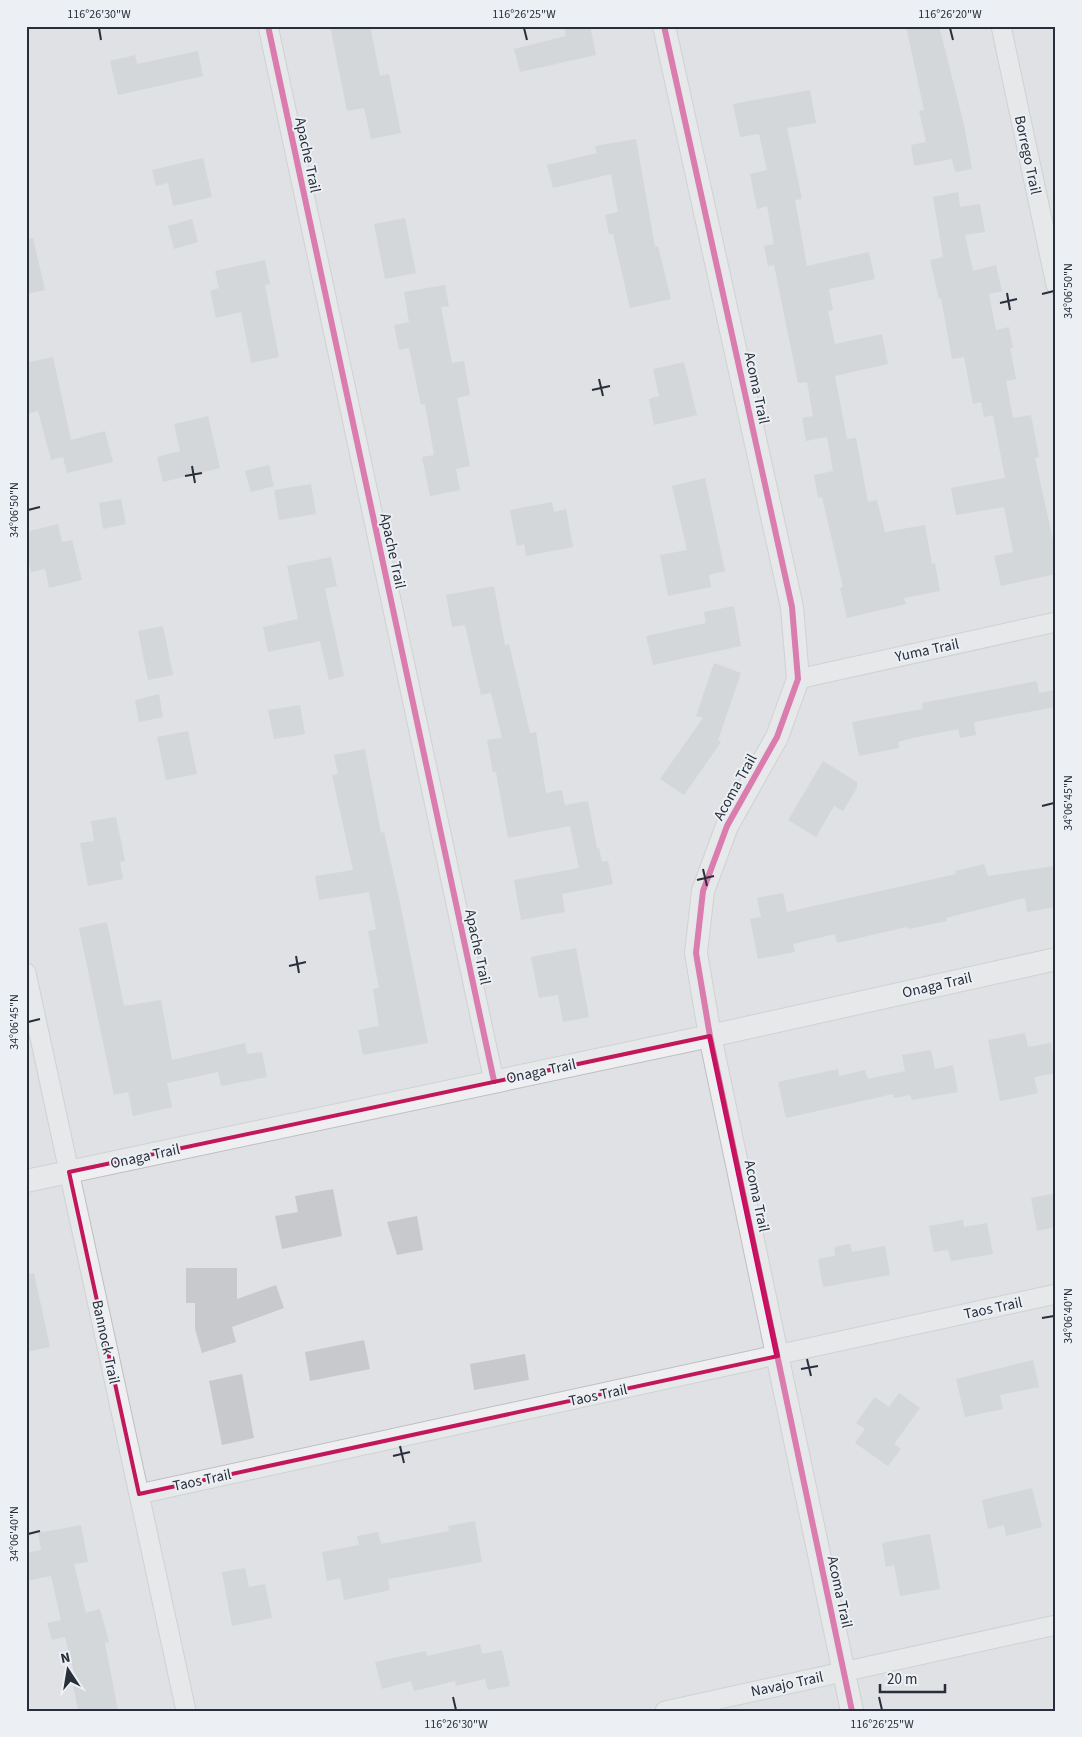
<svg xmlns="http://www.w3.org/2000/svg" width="1082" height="1737" font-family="'Source Sans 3',sans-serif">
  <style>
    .building { fill: #c7c9cc }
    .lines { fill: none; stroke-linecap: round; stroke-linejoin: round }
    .minor-casing { stroke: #bdbfc2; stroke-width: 21 }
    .tertiary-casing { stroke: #bdbfc2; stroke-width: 24 }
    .minor { stroke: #efeff1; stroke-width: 19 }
    .tertiary { stroke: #efeff1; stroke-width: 22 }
    .cycleway-casing { stroke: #ecf0f4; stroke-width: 9 }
    .cycleway { stroke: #d6006c; stroke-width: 6 }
    .marked { fill: none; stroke: #c2185b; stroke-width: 4; stroke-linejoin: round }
    .ticks { fill: none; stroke: #282f3b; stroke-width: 2 }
    .labels { text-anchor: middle; stroke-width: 4; stroke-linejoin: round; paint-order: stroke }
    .street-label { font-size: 15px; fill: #282f3b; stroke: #ecf0f4 }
    .neatline { fill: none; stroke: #282f3b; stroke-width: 2 }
    .ticks-label { font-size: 12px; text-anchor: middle; fill: #282f3b }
  </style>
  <rect width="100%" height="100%" fill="#dfe1e4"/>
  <g class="building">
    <polygon points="330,26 370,26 380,76 389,74 401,133 371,139 364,108 347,111"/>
    <polygon points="564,26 590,26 596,55 520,72 514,49 566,36"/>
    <polygon points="906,26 939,26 964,125 972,169 955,172 952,159 914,166 911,145 926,142 919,111 924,110"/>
    <polygon points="198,51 203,76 118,95 110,61 135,55 137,64"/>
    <polygon points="810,90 816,123 787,128 802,199 795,200 807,266 869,252 875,279 829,289 833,310 828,311 835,344 882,334 888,364 835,376 847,439 856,438 868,502 877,500 885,532 925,525 932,564 935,563 940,591 904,598 906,604 847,618 840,588 843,587 822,497 818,498 814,475 833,471 827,437 806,441 802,418 813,416 807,382 798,383 774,265 768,266 764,246 774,244 767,206 757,209 750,174 767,170 759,134 740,137 733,104"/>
    <polygon points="636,139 655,247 658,246 671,299 630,308 613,234 609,234 605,215 618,212 611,174 553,188 547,165 597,153 595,146"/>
    <polygon points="203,158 212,197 173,206 168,183 156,186 152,170"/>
    <polygon points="958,192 960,207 980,204 985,232 965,235 973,271 996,265 1002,291 989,294 996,330 1009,327 1013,348 1010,348 1016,379 1006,381 1013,418 1031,415 1039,457 1035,458 1056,554 1056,574 1001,586 994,556 1013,552 1004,507 956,515 951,488 1005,478 993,415 984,417 981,402 973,404 964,357 952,359 941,298 939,299 930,260 943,257 933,197"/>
    <polygon points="405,218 416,273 385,279 374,224"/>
    <polygon points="192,219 198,242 174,249 168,226"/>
    <polygon points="33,238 45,290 26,294 26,239"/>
    <polygon points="265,260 270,284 265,285 279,357 251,363 241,312 216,318 210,291 219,288 215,271"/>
    <polygon points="445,285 449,306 441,307 452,363 464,361 470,395 457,398 470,466 456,469 460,490 430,496 422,457 434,455 425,404 421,405 409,348 399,350 394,325 409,322 404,292"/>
    <polygon points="53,357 71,440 105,431 113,462 67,473 63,457 51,460 38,411 26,414 26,363"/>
    <polygon points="684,362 697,415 654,425 649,399 659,396 653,369"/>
    <polygon points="208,416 220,468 163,482 157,457 180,451 174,424"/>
    <polygon points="269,465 274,486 251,492 245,471"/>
    <polygon points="705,478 725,571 709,575 711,587 668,596 660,555 687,550 672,486"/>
    <polygon points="311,484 316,514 279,520 274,490"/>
    <polygon points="121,499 126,524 103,529 99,503"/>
    <polygon points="552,502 554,512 566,509 573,547 526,556 524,544 517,546 510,510"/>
    <polygon points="58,524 62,542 72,540 82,580 49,588 45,569 31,572 26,552 26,532"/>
    <polygon points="331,557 337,586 325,589 344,676 329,680 320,641 268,652 263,627 298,619 287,566"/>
    <polygon points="494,586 505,645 509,644 530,733 536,732 546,793 562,790 565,805 588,801 597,848 599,848 602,862 608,861 613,884 562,894 565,912 521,920 514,880 579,868 570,826 508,838 496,772 493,773 487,740 502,738 491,693 481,695 465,625 452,627 446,595"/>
    <polygon points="734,606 741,646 653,665 646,636 706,623 704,612"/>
    <polygon points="163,626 173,675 148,680 138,631"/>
    <polygon points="714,663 741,673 718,740 721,742 684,795 660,779 703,718 696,716"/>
    <polygon points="1037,681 1039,693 1056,690 1056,707 974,722 976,735 960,738 958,729 913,738 898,742 899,748 859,756 852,722 923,709 922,703"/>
    <polygon points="159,694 163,717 139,722 135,700"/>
    <polygon points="300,705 305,734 274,739 268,710"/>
    <polygon points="188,731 197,774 166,780 157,737"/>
    <polygon points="365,749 381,833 384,832 400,903 428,1043 363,1055 358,1030 379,1026 373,989 379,988 368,931 376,929 369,892 319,900 315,876 353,870 332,775 338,774 334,755"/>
    <polygon points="823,761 857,782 857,788 843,811 834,806 816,837 788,820"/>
    <polygon points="116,817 125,861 120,862 123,879 88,886 80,843 94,841 91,821"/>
    <polygon points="984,864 988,876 1054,866 1056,907 1027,912 1025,898 946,918 947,921 908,929 907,927 837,943 835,934 793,944 795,952 758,959 750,919 761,917 757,898 783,893 787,912 956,874 955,871"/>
    <polygon points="107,922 124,1006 161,1000 172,1060 245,1043 247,1054 262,1052 267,1077 221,1086 218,1072 167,1083 172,1107 133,1116 128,1092 114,1095 79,928"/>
    <polygon points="576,948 589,1017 563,1022 558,995 539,998 531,957"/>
    <polygon points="1025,1033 1028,1047 1051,1043 1056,1073 1034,1077 1038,1093 1000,1101 988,1040"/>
    <polygon points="931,1050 935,1069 953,1065 958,1092 912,1100 910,1095 894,1098 893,1094 786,1118 778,1082 838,1069 839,1076 865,1070 868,1079 905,1071 902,1055"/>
    <polygon points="333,1189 342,1236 282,1249 275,1216 298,1212 295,1196"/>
    <polygon points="1056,1193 1056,1227 1037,1231 1031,1198"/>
    <polygon points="417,1216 423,1250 397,1255 387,1222"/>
    <polygon points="963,1220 964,1227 987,1223 993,1254 951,1261 948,1250 934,1252 929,1226"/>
    <polygon points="850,1244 852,1252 885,1246 890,1275 823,1287 818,1259 835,1256 834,1247"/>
    <polygon points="186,1268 237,1268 237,1299 276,1285 284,1308 232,1327 236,1342 202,1353 195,1329 195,1303 186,1303"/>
    <polygon points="34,1273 50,1347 26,1352 26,1274"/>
    <polygon points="364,1340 370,1369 310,1381 305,1352"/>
    <polygon points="525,1354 529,1380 474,1390 470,1364"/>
    <polygon points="1033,1360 1039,1387 1000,1395 1003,1409 965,1417 956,1379"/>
    <polygon points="242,1374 254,1438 222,1445 209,1381"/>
    <polygon points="899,1393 920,1408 894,1444 901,1449 888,1466 855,1443 865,1429 856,1423 875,1397 889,1407"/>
    <polygon points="1032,1488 1042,1527 1006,1536 1004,1525 988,1529 982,1500"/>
    <polygon points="475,1521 482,1562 388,1579 390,1590 344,1600 340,1578 327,1581 322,1552 359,1545 357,1536 378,1532 381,1544 449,1531 448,1526"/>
    <polygon points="81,1525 88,1562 74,1564 86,1613 100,1609 109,1642 105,1643 118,1711 78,1711 71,1673 74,1672 65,1637 52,1640 47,1623 61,1620 51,1576 26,1581 26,1553 41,1550 38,1533"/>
    <polygon points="930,1534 940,1589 900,1596 894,1565 886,1567 882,1543"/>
    <polygon points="245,1568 249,1587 265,1584 272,1618 232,1626 222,1572"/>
    <polygon points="480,1644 482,1654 502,1650 510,1686 488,1690 485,1679 456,1686 455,1681 414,1691 411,1681 382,1689 375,1662 426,1651 427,1656"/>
  </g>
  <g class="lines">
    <g class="minor-casing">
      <g id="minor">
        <polyline points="268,26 494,1081"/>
        <polyline points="1001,26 1056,285"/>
        <polyline points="798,679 1056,622"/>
        <polyline points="26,973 186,1711"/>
        <polyline points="139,1494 1056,1294"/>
        <polyline points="665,1711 1056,1625"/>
      </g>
    </g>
    <g class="tertiary-casing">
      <g id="tertiary">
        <polyline points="664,26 792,607 798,679 777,737 727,826 703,891 696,953 710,1036 852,1711"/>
        <polyline points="26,1181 710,1036 1056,959"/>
      </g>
    </g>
    <use href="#minor" class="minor"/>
    <use href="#tertiary" class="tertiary"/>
    <g class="cycleway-casing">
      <g id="cycleway">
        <polyline points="268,26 494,1081"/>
        <polyline points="664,26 792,607 798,679 777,737 727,826 703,891 696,953 710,1036 852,1711"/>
      </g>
    </g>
    <use href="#cycleway" class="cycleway"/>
  </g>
  <path d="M0 0H1082V1737H0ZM710,1036L778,1356L139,1494L69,1172Z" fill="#dfe1e4" fill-opacity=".55" fill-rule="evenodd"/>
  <path class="marked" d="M710,1036L778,1356L139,1494L69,1172Z"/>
  <path class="ticks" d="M99,28L101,40M524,28L527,40M950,28L953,40M1007,293L1010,310M1042,294L1054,291M1000,303L1017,299M599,379L603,396M592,390L610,386M192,466L195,483M185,476L202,473M28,510L40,507M1042,806L1054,803M703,869L707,886M697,880L714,876M296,956L299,973M289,966L306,962M28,1022L40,1019M1042,1318L1054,1316M807,1359L811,1376M801,1369L818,1366M400,1446L404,1463M393,1456L410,1452M28,1534L40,1531M453,1697L456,1710M879,1697L882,1710"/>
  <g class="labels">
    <g class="street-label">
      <text transform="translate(308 155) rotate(78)" y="5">Apache Trail</text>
      <text transform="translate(1028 155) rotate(78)" y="5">Borrego Trail</text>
      <text transform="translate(757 388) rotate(78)" y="5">Acoma Trail</text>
      <text transform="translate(393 551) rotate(78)" y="5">Apache Trail</text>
      <text transform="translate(927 650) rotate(-12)" y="5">Yuma Trail</text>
      <text transform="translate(735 787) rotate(-61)" y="5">Acoma Trail</text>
      <text transform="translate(478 947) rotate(78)" y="5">Apache Trail</text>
      <text transform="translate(937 985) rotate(-13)" y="5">Onaga Trail</text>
      <text transform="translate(541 1071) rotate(-12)" y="5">Onaga Trail</text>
      <text transform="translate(145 1156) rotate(-12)" y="5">Onaga Trail</text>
      <text transform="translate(757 1196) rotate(78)" y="5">Acoma Trail</text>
      <text transform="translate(993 1308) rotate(-12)" y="5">Taos Trail</text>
      <text transform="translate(106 1342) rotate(78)" y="5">Bannock Trail</text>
      <text transform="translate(598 1395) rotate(-12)" y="5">Taos Trail</text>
      <text transform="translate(202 1480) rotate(-12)" y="5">Taos Trail</text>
      <text transform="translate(840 1592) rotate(78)" y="5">Acoma Trail</text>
      <text transform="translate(787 1684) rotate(-12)" y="5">Navajo Trail</text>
    </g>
  </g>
  <rect width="1082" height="1737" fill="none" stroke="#ecf0f4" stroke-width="55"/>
  <g transform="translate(68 1670) rotate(348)" stroke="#ecf0f4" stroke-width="4" paint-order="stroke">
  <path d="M0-4L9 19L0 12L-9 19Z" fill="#282f3b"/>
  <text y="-8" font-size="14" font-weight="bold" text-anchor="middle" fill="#282f3b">N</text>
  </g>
  <path d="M880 1684v8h65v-8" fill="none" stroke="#282f3b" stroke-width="2.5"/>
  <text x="887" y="1684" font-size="15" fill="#282f3b" stroke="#ecf0f4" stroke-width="4" paint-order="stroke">20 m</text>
  <rect x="28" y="28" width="1026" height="1682" class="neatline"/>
  <g class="ticks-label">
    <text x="99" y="18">116°26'30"W</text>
    <text x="524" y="18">116°26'25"W</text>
    <text x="950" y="18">116°26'20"W</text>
    <text transform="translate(1068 291) rotate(-90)" y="4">34°06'50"N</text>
    <text transform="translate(14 510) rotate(-90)" y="4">34°06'50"N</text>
    <text transform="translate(1068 803) rotate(-90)" y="4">34°06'45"N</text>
    <text transform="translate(14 1022) rotate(-90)" y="4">34°06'45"N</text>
    <text transform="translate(1068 1316) rotate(-90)" y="4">34°06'40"N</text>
    <text transform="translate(14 1534) rotate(-90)" y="4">34°06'40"N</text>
    <text x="456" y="1728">116°26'30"W</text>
    <text x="882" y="1728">116°26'25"W</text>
  </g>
</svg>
